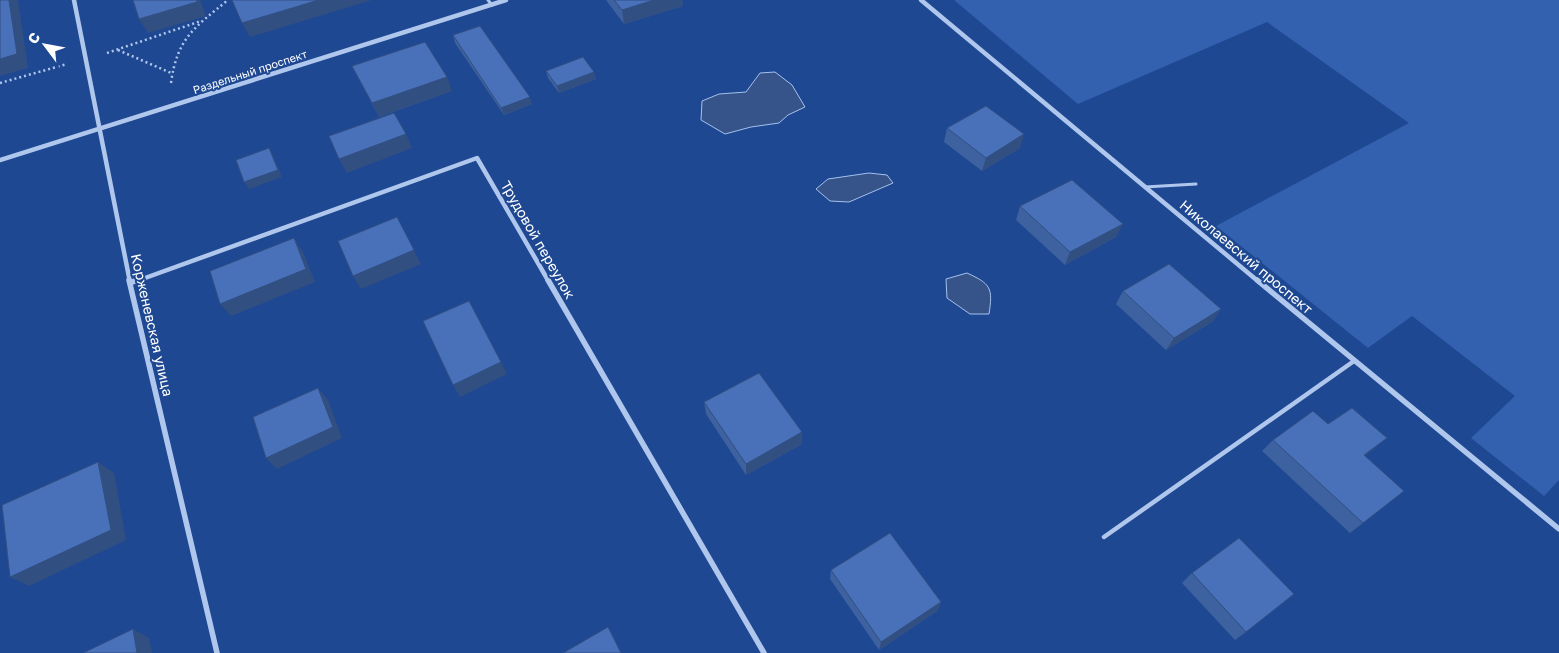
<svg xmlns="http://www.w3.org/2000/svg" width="1559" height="653" font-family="'Golos Text',sans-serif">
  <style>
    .green { fill: #3361af }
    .water { fill: #37548a; stroke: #a4c1ef }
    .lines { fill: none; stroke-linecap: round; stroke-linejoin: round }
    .path { stroke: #b0c7ed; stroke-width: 2.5; stroke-dasharray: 2 3; stroke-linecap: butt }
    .lane-far1 { stroke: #b0c7ed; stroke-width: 3 }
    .lane { stroke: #b0c7ed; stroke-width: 4.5 }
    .street-far1 { stroke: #b0c7ed; stroke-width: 4.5 }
    .street { stroke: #b0c7ed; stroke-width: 5.5 }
    .wall { fill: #3e619f }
    .shaded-wall { fill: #324f82 }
    .building { fill: #4871b9; stroke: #324f82 }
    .labels { text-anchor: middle; stroke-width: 4; stroke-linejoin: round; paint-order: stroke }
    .far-street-label { font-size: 11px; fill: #fff; stroke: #1f4892 }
    .street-label { font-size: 14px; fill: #fff; stroke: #1f4892 }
  </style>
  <rect width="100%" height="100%" fill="#1f4892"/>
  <polygon class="green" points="954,0 1559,0 1559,480 1544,496 1471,438 1515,396 1412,316 1368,348 1216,226 1409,123 1267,22 1078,104"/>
  <g class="water">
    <polygon points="775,72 792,85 805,107 788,115 779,123 751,127 725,134 701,120 702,101 719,94 746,92 760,73"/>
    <polygon points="869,173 887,175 893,183 849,202 830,201 816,189 828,179"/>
    <path d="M967,273C991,284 993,288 989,314H970L947,298L946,279Z"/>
  </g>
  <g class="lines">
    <g class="path">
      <polyline points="118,50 171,73"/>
      <polyline points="107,53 201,21"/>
      <polyline points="0,83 67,64"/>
      <path d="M171,83C177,38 195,27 228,0"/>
    </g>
    <g class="lane-far1">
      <polyline points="488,0 492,5"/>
      <polyline points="1145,187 1196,184"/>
    </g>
    <polyline class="lane" points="1104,537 1354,361"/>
    <g class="street-far1">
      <polyline points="74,0 130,282"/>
      <polyline points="921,0 1259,282"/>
      <polyline points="0,160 506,0"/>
      <polyline points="134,282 477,158 549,282"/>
    </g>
    <g class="street">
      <polyline points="129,280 217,653"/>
      <polyline points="548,280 764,653"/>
      <polyline points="1257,280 1559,529"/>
      <polyline points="130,283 137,280"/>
    </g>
  </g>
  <g class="wall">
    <polygon points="606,0 682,0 683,6 624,24"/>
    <polygon points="453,35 532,104 504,115 455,43"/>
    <polygon points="352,66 452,91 379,117"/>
    <polygon points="546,71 596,79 559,93 548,78"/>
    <polygon points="947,128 1020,148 982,171 944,142"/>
    <polygon points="1020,206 1116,237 1065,265 1016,220"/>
    <polygon points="1123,291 1221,309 1212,322 1166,350 1116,304"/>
    <polygon points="704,402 802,444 746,475 706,414"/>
    <polygon points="1273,440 1374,449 1364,456 1363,523 1350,533 1262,451"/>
    <polygon points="831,570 941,602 937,611 879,650 830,579"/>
    <polygon points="1192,573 1246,632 1235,640 1182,583"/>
  </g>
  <g class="shaded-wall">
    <polygon points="9,0 18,0 28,68 0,76 0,59"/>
    <polygon points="197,0 200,0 206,16 148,33 139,19"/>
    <polygon points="319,0 372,0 250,37 242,23"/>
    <polygon points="654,0 682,0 683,6 624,24 622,10"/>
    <polygon points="594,72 596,79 559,93 557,86"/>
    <polygon points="447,77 452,91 379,117 372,103"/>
    <polygon points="530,97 532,104 504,115 501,108"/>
    <polygon points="406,134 412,148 347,173 339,159"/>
    <polygon points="1024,134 1020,148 982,171 986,158"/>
    <polygon points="269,148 273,156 282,177 249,189 244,182"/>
    <polygon points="397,217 421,264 361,289 353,276"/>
    <polygon points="1123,224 1116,237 1065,265 1070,252"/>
    <polygon points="294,238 303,252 315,282 231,316 220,304"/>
    <polygon points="1221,309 1212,322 1166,350 1174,338"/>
    <polygon points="501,362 507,374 460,397 453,385"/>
    <polygon points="318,388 328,400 342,438 277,469 266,458"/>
    <polygon points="802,432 802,444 746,475 746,464"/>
    <polygon points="1387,438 1374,449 1351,466 1364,455"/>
    <polygon points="98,462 114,473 126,540 29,586 10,577"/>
    <polygon points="941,602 937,611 879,650 881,642"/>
    <polygon points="133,629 149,638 152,653 137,653"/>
  </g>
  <g class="building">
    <polygon points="0,0 9,0 17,54 0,59"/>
    <polygon points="133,0 197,0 197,2 139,19"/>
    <polygon points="232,0 319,0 242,23"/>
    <polygon points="614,0 654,0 622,10"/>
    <polygon points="480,26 530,97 501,108 453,35"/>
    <polygon points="425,42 447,77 372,103 352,66"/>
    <polygon points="583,57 594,72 557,86 546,71"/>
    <polygon points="986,106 1024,134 986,158 947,128"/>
    <polygon points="394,113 406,134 339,159 329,136"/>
    <polygon points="269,148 278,170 244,182 236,160"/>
    <polygon points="1072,180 1123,224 1070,252 1020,206"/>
    <polygon points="397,217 414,250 353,276 338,241"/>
    <polygon points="294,238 306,269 220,304 210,271"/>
    <polygon points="1169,264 1221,309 1174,338 1123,291"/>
    <polygon points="469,301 501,362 453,385 423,321"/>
    <polygon points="759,373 802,432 746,464 704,402"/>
    <polygon points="318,388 333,427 266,458 253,417"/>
    <polygon points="1352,408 1387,438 1364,455 1404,491 1363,523 1273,440 1313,411 1328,424"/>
    <polygon points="98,462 111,530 10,577 2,505"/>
    <polygon points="890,533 941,602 881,642 831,570"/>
    <polygon points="1239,538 1294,594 1246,632 1192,573"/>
    <polygon points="608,627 621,653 563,653"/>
    <polygon points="133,629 137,653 83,653"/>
  </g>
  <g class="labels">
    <g class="far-street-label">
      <text transform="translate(250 72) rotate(-18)" y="4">Раздельный проспект</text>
    </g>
    <g class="street-label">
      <text transform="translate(538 240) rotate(60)" y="5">Трудовой переулок</text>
      <text transform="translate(1246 257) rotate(40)" y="5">Николаевский проспект</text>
      <text transform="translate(152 325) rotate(77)" y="5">Корженевская улица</text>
    </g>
  </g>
  <g transform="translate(45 45) rotate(302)" stroke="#1f4892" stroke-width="4" paint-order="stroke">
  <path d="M0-4L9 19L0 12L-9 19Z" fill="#ffffff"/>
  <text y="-8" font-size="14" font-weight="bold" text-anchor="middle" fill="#ffffff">С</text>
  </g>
</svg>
